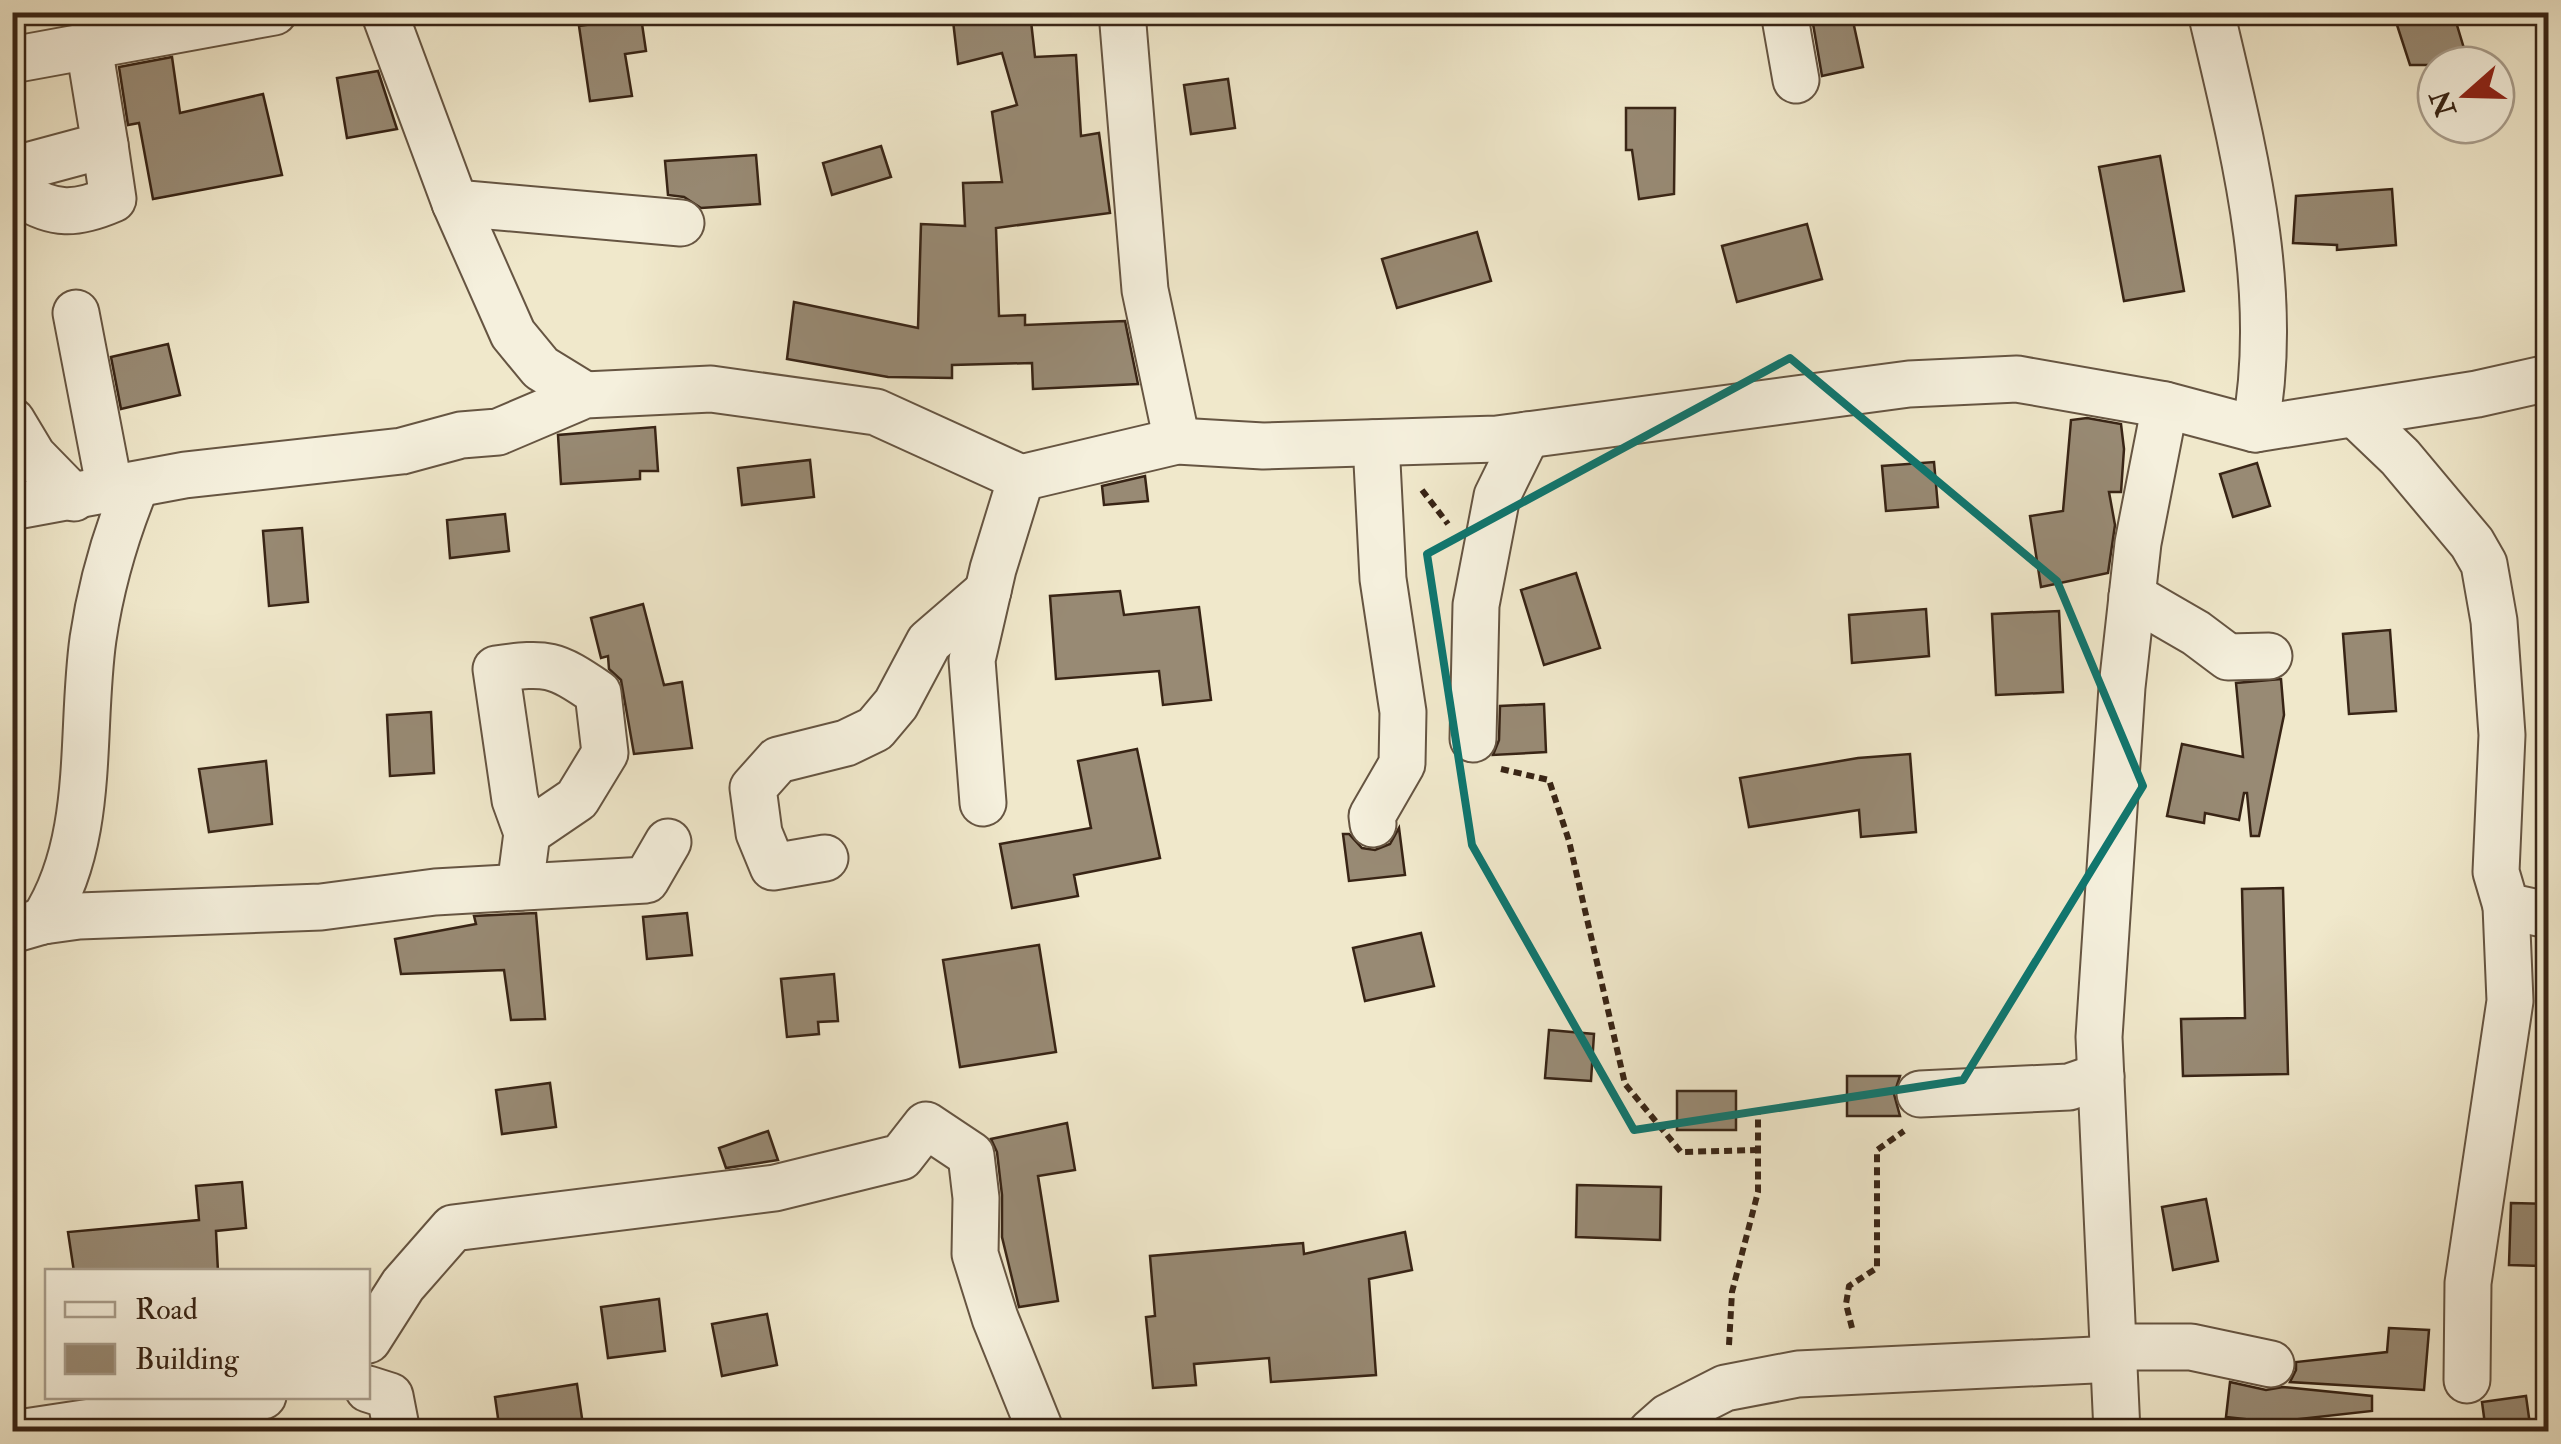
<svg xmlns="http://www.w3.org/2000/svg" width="2561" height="1444" font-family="'IM FELL Double Pica',serif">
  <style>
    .building { fill: #988a74; stroke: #382415; stroke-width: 2.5 }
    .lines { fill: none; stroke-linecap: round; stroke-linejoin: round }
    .minor-casing { stroke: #665542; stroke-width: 49 }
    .path { stroke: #382415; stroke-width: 6; stroke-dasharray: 8 5; stroke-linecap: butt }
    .minor { stroke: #f5f0dd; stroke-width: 45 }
    .marked { fill: none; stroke: #0f766e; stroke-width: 8; stroke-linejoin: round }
  </style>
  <rect width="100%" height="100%" fill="#f0e8cb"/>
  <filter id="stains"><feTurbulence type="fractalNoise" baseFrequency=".002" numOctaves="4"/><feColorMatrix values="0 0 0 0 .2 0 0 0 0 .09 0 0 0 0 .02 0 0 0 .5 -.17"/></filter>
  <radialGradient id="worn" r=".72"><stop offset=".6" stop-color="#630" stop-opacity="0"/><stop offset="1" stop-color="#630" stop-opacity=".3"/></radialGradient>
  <g class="building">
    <polygon points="952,12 1030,12 1035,57 1076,55 1081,136 1099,133 1110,213 996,228 999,316 1025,315 1025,325 1125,321 1138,384 1033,389 1032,363 952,365 952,378 888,377 787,359 794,302 918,328 921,224 965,226 963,183 1002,182 992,112 1017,105 1002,53 958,64"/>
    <polygon points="1838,12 1851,12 1863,67 1822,76 1812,18"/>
    <polygon points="2435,12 2453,12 2469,65 2410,65 2397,25"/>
    <polygon points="641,17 646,51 625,54 632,96 590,101 579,26"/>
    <polygon points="172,57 180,113 263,94 282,175 153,199 139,123 128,125 119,67"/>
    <polygon points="378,71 397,129 347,138 337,78"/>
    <polygon points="1228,79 1235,128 1191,134 1184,85"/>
    <polygon points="1626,108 1675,108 1674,194 1639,199 1632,150 1626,150"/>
    <polygon points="881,146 891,177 832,195 823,163"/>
    <polygon points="756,155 760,204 701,208 684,197 668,195 665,161"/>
    <polygon points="2160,156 2184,291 2124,301 2099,167"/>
    <polygon points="2392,189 2396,245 2337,250 2337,245 2293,243 2296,196"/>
    <polygon points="1807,224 1822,279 1737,302 1722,246"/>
    <polygon points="1477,232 1491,281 1397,308 1382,259"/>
    <polygon points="168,344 180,395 121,409 111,357"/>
    <polygon points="2087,418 2121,424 2124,449 2121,492 2109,492 2115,525 2108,573 2041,587 2030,516 2063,511 2071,420"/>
    <polygon points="655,427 658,471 640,471 640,479 561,484 558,435"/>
    <polygon points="810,460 814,497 742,505 738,468"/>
    <polygon points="1934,462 1938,507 1886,511 1882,466"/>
    <polygon points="2257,463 2270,506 2233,517 2220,474"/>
    <polygon points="1145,476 1148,501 1104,505 1102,486"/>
    <polygon points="505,514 509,551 450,558 447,520"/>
    <polygon points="302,528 308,602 269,606 263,531"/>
    <polygon points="1576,573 1600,648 1544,665 1521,590"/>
    <polygon points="1120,591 1124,615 1199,607 1211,700 1163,705 1159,671 1056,679 1050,596"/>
    <polygon points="643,604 664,685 682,682 692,748 634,754 621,680 609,669 608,656 601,658 591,618"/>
    <polygon points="1926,609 1929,656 1852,663 1849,615"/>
    <polygon points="2059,611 2063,692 1996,695 1992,614"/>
    <polygon points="2390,630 2396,711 2349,714 2343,634"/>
    <polygon points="2281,679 2284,715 2259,836 2251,836 2247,793 2244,793 2239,820 2205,813 2204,823 2167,816 2182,744 2243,757 2236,683"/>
    <polygon points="1544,704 1546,752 1493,755 1499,740 1500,706"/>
    <polygon points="431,712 434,773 390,776 387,715"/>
    <polygon points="1137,749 1160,858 1074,875 1078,896 1012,908 1000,844 1091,828 1078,761"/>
    <polygon points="1910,754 1916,832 1861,837 1859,810 1749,827 1740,778 1858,758"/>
    <polygon points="266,761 272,824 209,832 199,769"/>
    <polygon points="1399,828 1405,875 1349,881 1343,834 1349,834 1362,848 1375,850 1390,844"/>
    <polygon points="2283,888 2288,1074 2183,1076 2181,1019 2245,1018 2242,889"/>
    <polygon points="536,913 545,1019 511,1020 504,970 401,974 395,939 476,924 474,916"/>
    <polygon points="687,913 692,955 647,959 643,917"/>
    <polygon points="1421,933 1434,986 1365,1001 1353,948"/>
    <polygon points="1039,945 1056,1052 960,1067 943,960"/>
    <polygon points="834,974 838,1021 818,1022 819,1034 787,1037 781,979"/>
    <polygon points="1549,1030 1594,1034 1591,1081 1545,1078"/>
    <polygon points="1847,1076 1900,1076 1894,1094 1900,1116 1847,1116"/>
    <polygon points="550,1083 556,1127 502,1134 496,1090"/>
    <rect x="1677" y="1091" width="59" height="39"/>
    <polygon points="1067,1123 1075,1170 1038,1176 1058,1301 1019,1307 1002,1237 1002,1195 997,1152 991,1139"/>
    <polygon points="768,1131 778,1160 726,1168 719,1148"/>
    <polygon points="242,1182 246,1228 216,1231 218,1272 74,1272 68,1232 199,1220 196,1186"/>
    <polygon points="1577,1185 1661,1187 1660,1240 1576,1237"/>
    <polygon points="2206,1199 2218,1261 2173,1270 2162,1207"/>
    <polygon points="2511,1203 2548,1204 2546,1266 2509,1265"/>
    <polygon points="1405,1232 1412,1270 1369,1279 1376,1375 1271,1382 1269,1358 1194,1364 1196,1385 1153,1388 1146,1317 1155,1316 1150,1256 1303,1243 1304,1254"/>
    <polygon points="659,1299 665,1351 608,1358 601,1307"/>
    <polygon points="767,1314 777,1365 722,1376 712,1324"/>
    <polygon points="2389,1328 2429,1330 2424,1390 2290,1382 2296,1370 2296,1362 2387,1352"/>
    <polygon points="2230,1382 2266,1390 2283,1387 2372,1396 2372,1411 2272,1422 2226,1417"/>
    <polygon points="577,1384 584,1432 500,1432 495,1397"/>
    <polygon points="2526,1396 2531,1432 2486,1432 2482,1402"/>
  </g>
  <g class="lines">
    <g class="minor-casing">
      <g id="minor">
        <polyline points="384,12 455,203 513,334 541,368 585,395"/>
        <polyline points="1122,12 1145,290 1177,441"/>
        <polyline points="1784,12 1796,80"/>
        <path d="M2211,12C2243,148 2281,290 2255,429"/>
        <polyline points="12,60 274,12"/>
        <polyline points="12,190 20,194 27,166 105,145 89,47"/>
        <path d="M20,194C54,216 76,215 113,199L105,145"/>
        <polyline points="455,203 681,223"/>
        <polyline points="76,313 110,490"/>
        <polyline points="2355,414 2400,457 2472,543 2484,564 2494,621 2502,735 2496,872 2506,906 2548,915"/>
        <polyline points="12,421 33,456 74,498"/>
        <polyline points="12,507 185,475 402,451 461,435 498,432 585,395 711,389 876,412 1021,478 1177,441 1263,446 1497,439 1909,384 2017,379 2165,405 2255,429 2477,394 2548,378"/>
        <polyline points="2132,596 2196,633 2228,657 2269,656"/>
        <polyline points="1473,739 1476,605 1497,496 1527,435"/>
        <polyline points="983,803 972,660 993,569 1021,478"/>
        <polyline points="1373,824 1372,816 1402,764 1403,712 1383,579 1377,462 1373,443"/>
        <polyline points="825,858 773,867 759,833 753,788 778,760 846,743 875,729 896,704 929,642 988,591"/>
        <path d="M520,887L527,833L515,800L496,669C548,662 554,663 598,693L605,753L577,799L527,833"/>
        <path d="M43,921C96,839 80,732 93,639C101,584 115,536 136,485"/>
        <polyline points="12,930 43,921 79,916 321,907 435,892 646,880 668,842"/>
        <polyline points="1920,1094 2069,1087 2101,1076"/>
        <polyline points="368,1340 403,1285 453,1228 775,1188 901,1157 926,1125 971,1155 976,1198 975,1254 995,1318 1041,1432"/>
        <polyline points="2114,1347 2191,1347 2271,1364"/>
        <polyline points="2467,1380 2468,1283 2510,1001 2506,906"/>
        <polyline points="368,1389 390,1396 397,1432"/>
        <polyline points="25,1432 263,1396"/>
        <polyline points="1651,1432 1668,1417 1725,1388 1798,1374 2115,1359"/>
        <polyline points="2117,1432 2099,1037 2122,687 2138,543 2165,405"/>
      </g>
    </g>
    <g class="path">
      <polyline points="1422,490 1448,524"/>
      <polyline points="1501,769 1549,780 1569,841 1625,1084 1681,1152 1759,1150"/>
      <polyline points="1852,1328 1846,1304 1849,1286 1877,1268 1877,1150 1904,1131"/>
      <polyline points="1729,1345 1732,1292 1758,1192 1758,1112"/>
    </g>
    <use href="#minor" class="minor"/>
  </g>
  <path class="marked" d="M1790,358L2057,581L2143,786L1963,1080L1634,1130L1472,845L1427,554Z"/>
  <rect width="2561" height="1444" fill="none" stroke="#f0e8cb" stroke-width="50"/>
  <rect x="15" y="15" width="2531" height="1414" fill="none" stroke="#382415" stroke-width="5"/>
  <rect x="25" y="25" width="2511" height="1394" fill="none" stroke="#382415" stroke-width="2.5"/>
  <rect x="45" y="1269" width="325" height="130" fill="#f5f0dd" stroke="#a99e8d" stroke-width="2.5"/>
  <rect x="65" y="1302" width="50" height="15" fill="#f5f0dd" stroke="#a99e8d" stroke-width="2.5"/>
  <text x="135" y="1319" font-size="30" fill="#382415">Road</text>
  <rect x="65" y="1344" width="50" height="30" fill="#988a74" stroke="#a99e8d" stroke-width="2.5"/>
  <text x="135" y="1369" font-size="30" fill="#382415">Building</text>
  <g transform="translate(2466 95) rotate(250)"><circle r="48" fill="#f5f0dd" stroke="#a99e8d" stroke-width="2.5"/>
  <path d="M0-8L18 38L0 25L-18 38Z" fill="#8f2418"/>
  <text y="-15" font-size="28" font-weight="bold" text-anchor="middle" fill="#382415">N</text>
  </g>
  <rect width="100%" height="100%" filter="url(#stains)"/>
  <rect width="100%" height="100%" fill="url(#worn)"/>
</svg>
